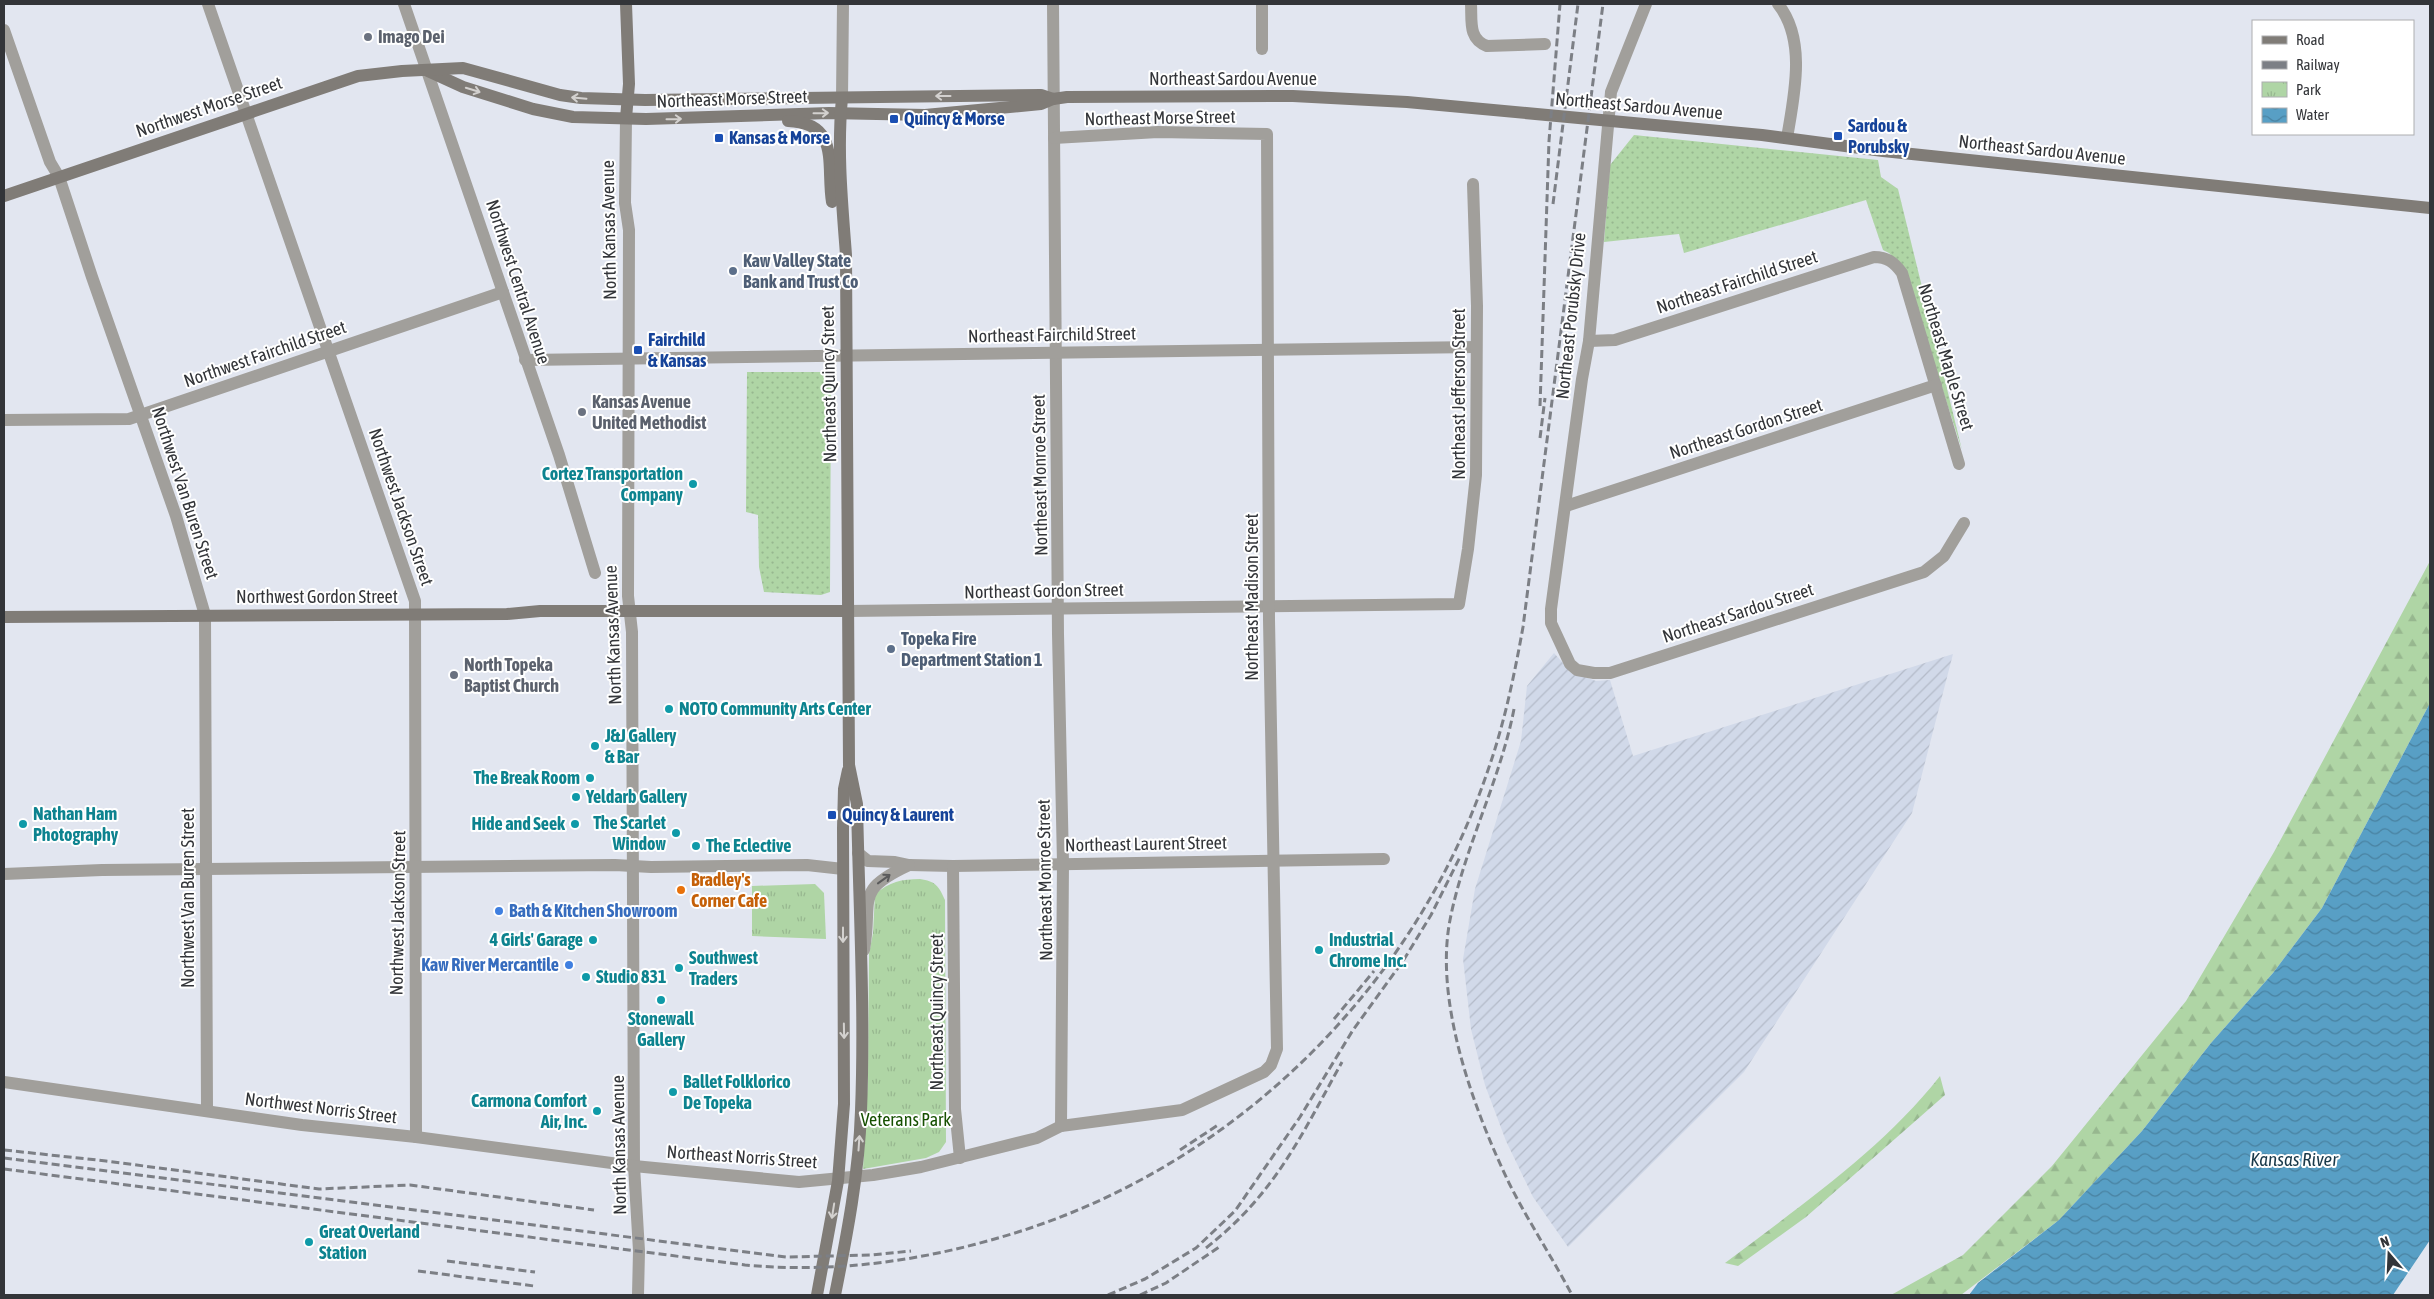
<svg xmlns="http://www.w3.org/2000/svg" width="2434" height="1299" font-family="'Asap Condensed',sans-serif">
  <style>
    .industrial { fill: url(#industrial-furrows) }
    .grass { fill: url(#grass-dots) }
    .forest { fill: url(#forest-firs) }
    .park { fill: url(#park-tufts) }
    .water { fill: url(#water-waves) }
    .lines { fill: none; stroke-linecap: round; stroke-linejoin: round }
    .minor { stroke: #a19f9b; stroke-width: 12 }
    .secondary { stroke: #807c77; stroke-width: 12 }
    .rail { stroke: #7c7f85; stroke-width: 3; stroke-dasharray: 8 4; stroke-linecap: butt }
    .oneway { stroke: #d3d1cf }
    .oneway2 { stroke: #5a5a5b }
    .worship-dot { fill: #6b7280; stroke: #fff; stroke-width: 2 }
    .transit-dot { fill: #1a4fb4; stroke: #fff; stroke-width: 2 }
    .service-dot { fill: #5c6f8a; stroke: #fff; stroke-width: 2 }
    .culture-dot { fill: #0f9aa8; stroke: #fff; stroke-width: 2 }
    .food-dot { fill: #e8710a; stroke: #fff; stroke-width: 2 }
    .shop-dot { fill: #3f7fe0; stroke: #fff; stroke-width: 2 }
    .labels { text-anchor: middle; stroke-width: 4; stroke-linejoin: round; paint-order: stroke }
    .worship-label { font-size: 18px; font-weight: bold; fill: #5b616d; stroke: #fff; text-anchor: start }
    .street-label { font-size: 18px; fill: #333539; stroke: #fff }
    .transit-label { font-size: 18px; font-weight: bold; fill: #164399; stroke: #fff; text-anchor: start }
    .service-label { font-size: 18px; font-weight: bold; fill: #4e5e75; stroke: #fff; text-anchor: start }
    .culture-label { font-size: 18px; font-weight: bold; fill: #0d838f; stroke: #fff; text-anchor: start }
    .food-label { font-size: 18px; font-weight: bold; fill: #c56008; stroke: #fff; text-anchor: start }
    .shop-label { font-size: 18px; font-weight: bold; fill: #366cbe; stroke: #fff; text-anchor: start }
    .park-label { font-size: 18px; fill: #165000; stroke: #fff }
    .water-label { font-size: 19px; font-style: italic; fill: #19394a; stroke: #fff }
  </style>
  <defs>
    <pattern id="industrial-furrows" width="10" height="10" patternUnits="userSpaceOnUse" patternTransform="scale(1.25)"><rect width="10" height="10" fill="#d1d9e9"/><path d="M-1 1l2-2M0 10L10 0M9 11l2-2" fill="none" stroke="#b4bbc9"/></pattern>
    <pattern id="grass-dots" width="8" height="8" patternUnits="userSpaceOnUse" patternTransform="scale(1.25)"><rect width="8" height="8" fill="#afd5a5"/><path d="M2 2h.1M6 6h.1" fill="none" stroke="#97b78f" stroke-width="1.8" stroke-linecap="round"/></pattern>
    <pattern id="forest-firs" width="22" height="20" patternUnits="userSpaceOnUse" patternTransform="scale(1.25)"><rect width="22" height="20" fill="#afd5a5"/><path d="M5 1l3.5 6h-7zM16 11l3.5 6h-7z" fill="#97b78f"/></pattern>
    <pattern id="park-tufts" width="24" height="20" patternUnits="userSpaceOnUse" patternTransform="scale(1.25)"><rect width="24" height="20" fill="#afd5a5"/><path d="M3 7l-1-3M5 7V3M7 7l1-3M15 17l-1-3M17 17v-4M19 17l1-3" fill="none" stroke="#97b78f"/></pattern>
    <pattern id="water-waves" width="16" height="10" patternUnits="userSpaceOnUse" patternTransform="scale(1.25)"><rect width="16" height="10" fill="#589fc5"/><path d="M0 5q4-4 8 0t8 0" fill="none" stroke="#4982a1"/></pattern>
  </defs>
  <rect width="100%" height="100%" fill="#e2e6f0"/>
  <polygon class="industrial" points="1554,653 1571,672 1596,681 1610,680 1633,756 1953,654 1912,813 1744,1072 1568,1247 1533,1197 1506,1141 1485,1085 1471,1029 1463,959 1475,889 1521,741 1527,686"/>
  <g class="grass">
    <polygon points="1634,135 1878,160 1881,177 1898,189 1962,450 1904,269 1889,253 1883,250 1866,200 1684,253 1679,234 1604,242 1610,165"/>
    <polygon points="747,372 828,372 831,378 830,592 821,595 764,592 759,567 758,515 746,512"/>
  </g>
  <g class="forest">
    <polygon points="2430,561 2430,703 2322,908 2273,973 2211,1043 2142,1131 2059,1220 1961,1295 1891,1295 1963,1255 2052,1166 2186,1001 2274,852"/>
    <path d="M1940,1076L1945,1095L1806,1217L1738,1266L1725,1263C1801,1205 1881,1151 1940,1076Z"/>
  </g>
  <g class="park">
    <path d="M920,879C935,881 939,886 945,900L946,1142L939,1152L926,1158L863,1169L868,1077L869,954L873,933L875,894C890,882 901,879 920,879Z"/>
    <polygon points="815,884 824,893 826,939 752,936 752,886"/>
  </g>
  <polygon class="water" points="2430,703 2430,1240 2393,1295 1969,1295 1978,1283 2059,1220 2142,1131 2211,1043 2273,973 2322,908"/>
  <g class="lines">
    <g class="minor">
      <polyline points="208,4 415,601 416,1137"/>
      <polyline points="404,4 559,455 595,573"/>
      <polyline points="1053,4 1058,634 1063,863 1061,1126"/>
      <polyline points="1262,4 1262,49"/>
      <path d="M1471,4C1472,21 1468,39 1487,46L1545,44"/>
      <polyline points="1646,4 1611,92 1589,341 1582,379 1551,609 1551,623 1570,664 1577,670 1594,673 1610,673 1924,572 1944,556 1964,523"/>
      <path d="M1778,4C1807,40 1794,96 1787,138"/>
      <polyline points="4,30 50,162 59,177 92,277 176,516 205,615 207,1110"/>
      <polyline points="842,98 843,4"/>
      <polyline points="626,118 625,203 629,230 628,596 632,632 634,1166 639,1251 638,1295"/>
      <path d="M1589,341L1615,340L1874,257C1887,257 1894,262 1902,273L1959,464"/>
      <polyline points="525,360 1476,347"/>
      <polyline points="4,420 129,419 503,292"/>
      <polyline points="1566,506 1936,385"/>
      <polyline points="848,611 1459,604 1468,549 1476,475 1477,306 1473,184"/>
      <polyline points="858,853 868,861 895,862 909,865 953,866 1384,859"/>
      <polyline points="953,866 955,1109 960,1158"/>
      <polyline points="4,874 102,870 615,865 651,867 807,865 843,869"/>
      <path d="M864,950C873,899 853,891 909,865"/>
      <polyline points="4,1082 302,1125 416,1137 634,1166 799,1182 873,1175 921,1167 1037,1138 1061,1126 1182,1110 1264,1072 1271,1065 1277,1049 1269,620 1267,134 1158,132 1054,138"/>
    </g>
    <g class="secondary">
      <polyline points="428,71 463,87 533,109 573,117 646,119 829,113 925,115 1041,104 1053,99"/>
      <polyline points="626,118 629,84 626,4"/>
      <path d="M788,121C841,123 826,165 832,202"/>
      <polyline points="4,196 358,76 402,71 463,68 560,95 581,98 645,100 1041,95 1053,99 1067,97 1293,96 1407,102 1762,135 1883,151 2430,208"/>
      <polyline points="4,617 507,614 540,611 848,611"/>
      <polyline points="817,1295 838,1181 844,1104 843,828 844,789 848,770"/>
      <path d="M835,1295C847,1235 859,1173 861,1111C865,1009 859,906 857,804L849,765L846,255C842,202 837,151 842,98"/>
    </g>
    <g class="rail">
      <polyline points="1553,204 1578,4"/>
      <polyline points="1540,406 1549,141 1560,4"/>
      <polyline points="1540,438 1545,398"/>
      <path d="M1514,709C1500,781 1464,848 1450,920C1434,1002 1474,1110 1509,1183C1528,1221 1552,1257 1572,1295"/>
      <polyline points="1334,1019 1374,971"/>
      <polyline points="4,1150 106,1161 319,1189 410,1185 594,1210"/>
      <polyline points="1180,1150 1218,1125"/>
      <polyline points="4,1158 786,1257 872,1255 911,1251"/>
      <path d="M4,1169L745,1265C830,1273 916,1262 998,1238C1224,1174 1411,996 1487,773C1504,725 1514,677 1523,627L1603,4"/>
      <path d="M1206,1248C1275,1194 1301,1136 1342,1062"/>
      <polyline points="447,1261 535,1272"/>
      <polyline points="418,1271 534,1286"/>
      <polyline points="1108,1295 1145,1279 1196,1248 1235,1211 1300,1117 1353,1030 1403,961 1431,915 1460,857"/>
      <polyline points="1140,1295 1166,1283 1219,1247"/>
    </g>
  </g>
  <defs><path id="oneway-shaft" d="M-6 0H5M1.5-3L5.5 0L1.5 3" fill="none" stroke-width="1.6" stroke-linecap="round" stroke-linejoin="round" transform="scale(1.25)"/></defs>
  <g class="oneway">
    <use href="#oneway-shaft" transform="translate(473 90) rotate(17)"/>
    <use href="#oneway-shaft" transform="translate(943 96) rotate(180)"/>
    <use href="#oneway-shaft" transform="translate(579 98) rotate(-175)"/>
    <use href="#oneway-shaft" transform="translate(821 113) rotate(-1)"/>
    <use href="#oneway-shaft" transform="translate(674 119) rotate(-1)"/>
    <use href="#oneway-shaft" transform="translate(843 935) rotate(90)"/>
    <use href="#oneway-shaft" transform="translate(844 1031) rotate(89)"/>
    <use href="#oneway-shaft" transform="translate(859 1143) rotate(-86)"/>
    <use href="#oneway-shaft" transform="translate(833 1211) rotate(99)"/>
  </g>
  <use class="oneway2" href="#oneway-shaft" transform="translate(884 879) rotate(-36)"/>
  <g class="worship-dot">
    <circle cx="368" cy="37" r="5"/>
    <circle cx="582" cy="412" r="5"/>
    <circle cx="454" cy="675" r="5"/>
  </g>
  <g class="transit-dot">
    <rect x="889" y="114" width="10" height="10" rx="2.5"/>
    <rect x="1833" y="131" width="10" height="10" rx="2.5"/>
    <rect x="714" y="133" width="10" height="10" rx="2.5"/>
    <rect x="633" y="345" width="10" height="10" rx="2.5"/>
    <rect x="827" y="810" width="10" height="10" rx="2.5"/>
  </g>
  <g class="service-dot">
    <circle cx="733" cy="271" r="5"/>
    <circle cx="891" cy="649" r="5"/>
  </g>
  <g class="culture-dot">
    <circle cx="693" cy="484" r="5"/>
    <circle cx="669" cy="709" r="5"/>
    <circle cx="595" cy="746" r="5"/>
    <circle cx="590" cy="778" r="5"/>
    <circle cx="576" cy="797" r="5"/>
    <circle cx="23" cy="824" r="5"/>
    <circle cx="575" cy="824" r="5"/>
    <circle cx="676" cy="833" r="5"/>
    <circle cx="696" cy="846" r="5"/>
    <circle cx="593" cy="940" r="5"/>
    <circle cx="1319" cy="950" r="5"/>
    <circle cx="679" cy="968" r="5"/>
    <circle cx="586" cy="977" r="5"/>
    <circle cx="661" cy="1000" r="5"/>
    <circle cx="673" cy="1092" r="5"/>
    <circle cx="597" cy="1111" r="5"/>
    <circle cx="309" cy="1242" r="5"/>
  </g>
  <circle class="food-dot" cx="681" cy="890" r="5"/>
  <g class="shop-dot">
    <circle cx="499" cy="911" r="5"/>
    <circle cx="569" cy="965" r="5"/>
  </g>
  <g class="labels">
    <g class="worship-label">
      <text x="378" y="43">Imago Dei</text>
      <text x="592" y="408">Kansas Avenue<tspan x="592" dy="21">United Methodist</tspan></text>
      <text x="464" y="671">North Topeka<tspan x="464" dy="21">Baptist Church</tspan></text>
    </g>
    <g class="street-label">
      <text x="1233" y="85">Northeast Sardou Avenue</text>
      <text transform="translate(732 99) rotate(-2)" y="6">Northeast Morse Street</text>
      <text transform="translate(1639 106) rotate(5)" y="6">Northeast Sardou Avenue</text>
      <text transform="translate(209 107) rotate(-19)" y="6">Northwest Morse Street</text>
      <text transform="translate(1160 118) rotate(-1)" y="6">Northeast Morse Street</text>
      <text transform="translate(2042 150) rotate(6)" y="6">Northeast Sardou Avenue</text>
      <text transform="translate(609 230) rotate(-91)" y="6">North Kansas Avenue</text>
      <text transform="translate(518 282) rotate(72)" y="6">Northwest Central Avenue</text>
      <text transform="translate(1737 282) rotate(-18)" y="6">Northeast Fairchild Street</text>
      <text transform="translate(1571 316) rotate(-84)" y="6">Northeast Porubsky Drive</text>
      <text transform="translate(1052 335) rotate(-1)" y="6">Northeast Fairchild Street</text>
      <text transform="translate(265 354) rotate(-19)" y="6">Northwest Fairchild Street</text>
      <text transform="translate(1946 357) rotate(73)" y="6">Northeast Maple Street</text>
      <text transform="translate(829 384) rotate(-91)" y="6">Northeast Quincy Street</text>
      <text transform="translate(1459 394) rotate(-90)" y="6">Northeast Jefferson Street</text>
      <text transform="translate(1746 429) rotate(-18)" y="6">Northeast Gordon Street</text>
      <text transform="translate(1040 475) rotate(-91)" y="6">Northeast Monroe Street</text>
      <text transform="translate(185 493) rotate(72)" y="6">Northwest Van Buren Street</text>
      <text transform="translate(401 507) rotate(71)" y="6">Northwest Jackson Street</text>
      <text transform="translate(1044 591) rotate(-1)" y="6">Northeast Gordon Street</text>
      <text x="317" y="603">Northwest Gordon Street</text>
      <text transform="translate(1252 597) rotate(-90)" y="6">Northeast Madison Street</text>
      <text transform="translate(1738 613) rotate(-18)" y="6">Northeast Sardou Street</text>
      <text transform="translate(613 635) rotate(-92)" y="6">North Kansas Avenue</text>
      <text transform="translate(1146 844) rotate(-1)" y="6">Northeast Laurent Street</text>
      <text transform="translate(1045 880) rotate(-91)" y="6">Northeast Monroe Street</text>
      <text transform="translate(188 898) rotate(-90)" y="6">Northwest Van Buren Street</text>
      <text transform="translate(398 913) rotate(-89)" y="6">Northwest Jackson Street</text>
      <text transform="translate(937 1012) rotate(-90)" y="6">Northeast Quincy Street</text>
      <text transform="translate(321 1108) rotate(7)" y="6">Northwest Norris Street</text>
      <text transform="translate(619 1145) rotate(-91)" y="6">North Kansas Avenue</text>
      <text transform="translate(742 1157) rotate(4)" y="6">Northeast Norris Street</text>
    </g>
    <g class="transit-label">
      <text x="904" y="125">Quincy &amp; Morse</text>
      <text x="1848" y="132">Sardou &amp;<tspan x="1848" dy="21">Porubsky</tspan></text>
      <text x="729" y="144">Kansas &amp; Morse</text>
      <text x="648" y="346">Fairchild<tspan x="648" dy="21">&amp; Kansas</tspan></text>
      <text x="842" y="821">Quincy &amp; Laurent</text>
    </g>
    <g class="service-label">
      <text x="743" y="267">Kaw Valley State<tspan x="743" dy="21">Bank and Trust Co</tspan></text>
      <text x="901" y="645">Topeka Fire<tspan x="901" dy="21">Department Station 1</tspan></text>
    </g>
    <g class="culture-label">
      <text x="683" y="480" text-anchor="end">Cortez Transportation<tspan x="683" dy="21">Company</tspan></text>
      <text x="679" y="715">NOTO Community Arts Center</text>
      <text x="605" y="742">J&amp;J Gallery<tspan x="605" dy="21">&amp; Bar</tspan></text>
      <text x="580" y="784" text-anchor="end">The Break Room</text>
      <text x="586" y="803">Yeldarb Gallery</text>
      <text x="33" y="820">Nathan Ham<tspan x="33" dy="21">Photography</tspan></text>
      <text x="666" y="829" text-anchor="end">The Scarlet<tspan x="666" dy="21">Window</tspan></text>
      <text x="565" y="830" text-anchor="end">Hide and Seek</text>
      <text x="706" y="852">The Eclective</text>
      <text x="583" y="946" text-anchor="end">4 Girls' Garage</text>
      <text x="1329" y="946">Industrial<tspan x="1329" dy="21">Chrome Inc.</tspan></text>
      <text x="689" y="964">Southwest<tspan x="689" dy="21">Traders</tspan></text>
      <text x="596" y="983">Studio 831</text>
      <text x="661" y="1025" text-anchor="middle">Stonewall<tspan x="661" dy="21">Gallery</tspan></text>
      <text x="683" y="1088">Ballet Folklorico<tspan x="683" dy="21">De Topeka</tspan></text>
      <text x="587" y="1107" text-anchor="end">Carmona Comfort<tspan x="587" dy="21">Air, Inc.</tspan></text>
      <text x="319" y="1238">Great Overland<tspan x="319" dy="21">Station</tspan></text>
    </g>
    <g class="food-label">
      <text x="691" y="886">Bradley's<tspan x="691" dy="21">Corner Cafe</tspan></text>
    </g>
    <g class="shop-label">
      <text x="509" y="917">Bath &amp; Kitchen Showroom</text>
      <text x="559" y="971" text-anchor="end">Kaw River Mercantile</text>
    </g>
    <g class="park-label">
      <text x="906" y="1126">Veterans Park</text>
    </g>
    <g class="water-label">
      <text x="2294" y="1166">Kansas River</text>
    </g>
  </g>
  <rect width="2434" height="1299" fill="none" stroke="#333539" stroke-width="10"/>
  <rect x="2252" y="20" width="162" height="115" fill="#ffffff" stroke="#adaeb0"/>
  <rect x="2262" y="36" width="25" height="8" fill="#807c77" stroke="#adaeb0"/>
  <text x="2296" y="45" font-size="15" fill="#333539">Road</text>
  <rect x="2262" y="61" width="25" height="8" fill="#7c7f85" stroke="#adaeb0"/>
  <text x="2296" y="70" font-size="15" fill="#333539">Railway</text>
  <rect x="2262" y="82" width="25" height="15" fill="url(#park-tufts)" stroke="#adaeb0"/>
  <text x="2296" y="95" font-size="15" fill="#333539">Park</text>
  <rect x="2262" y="108" width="25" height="15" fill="url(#water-waves)" stroke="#adaeb0"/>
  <text x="2296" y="120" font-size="15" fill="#333539">Water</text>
  <g transform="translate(2389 1254) rotate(341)" stroke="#ffffff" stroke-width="4" paint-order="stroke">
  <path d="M0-4L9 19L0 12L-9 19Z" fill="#333539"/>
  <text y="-8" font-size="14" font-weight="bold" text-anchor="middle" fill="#333539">N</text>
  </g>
</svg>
